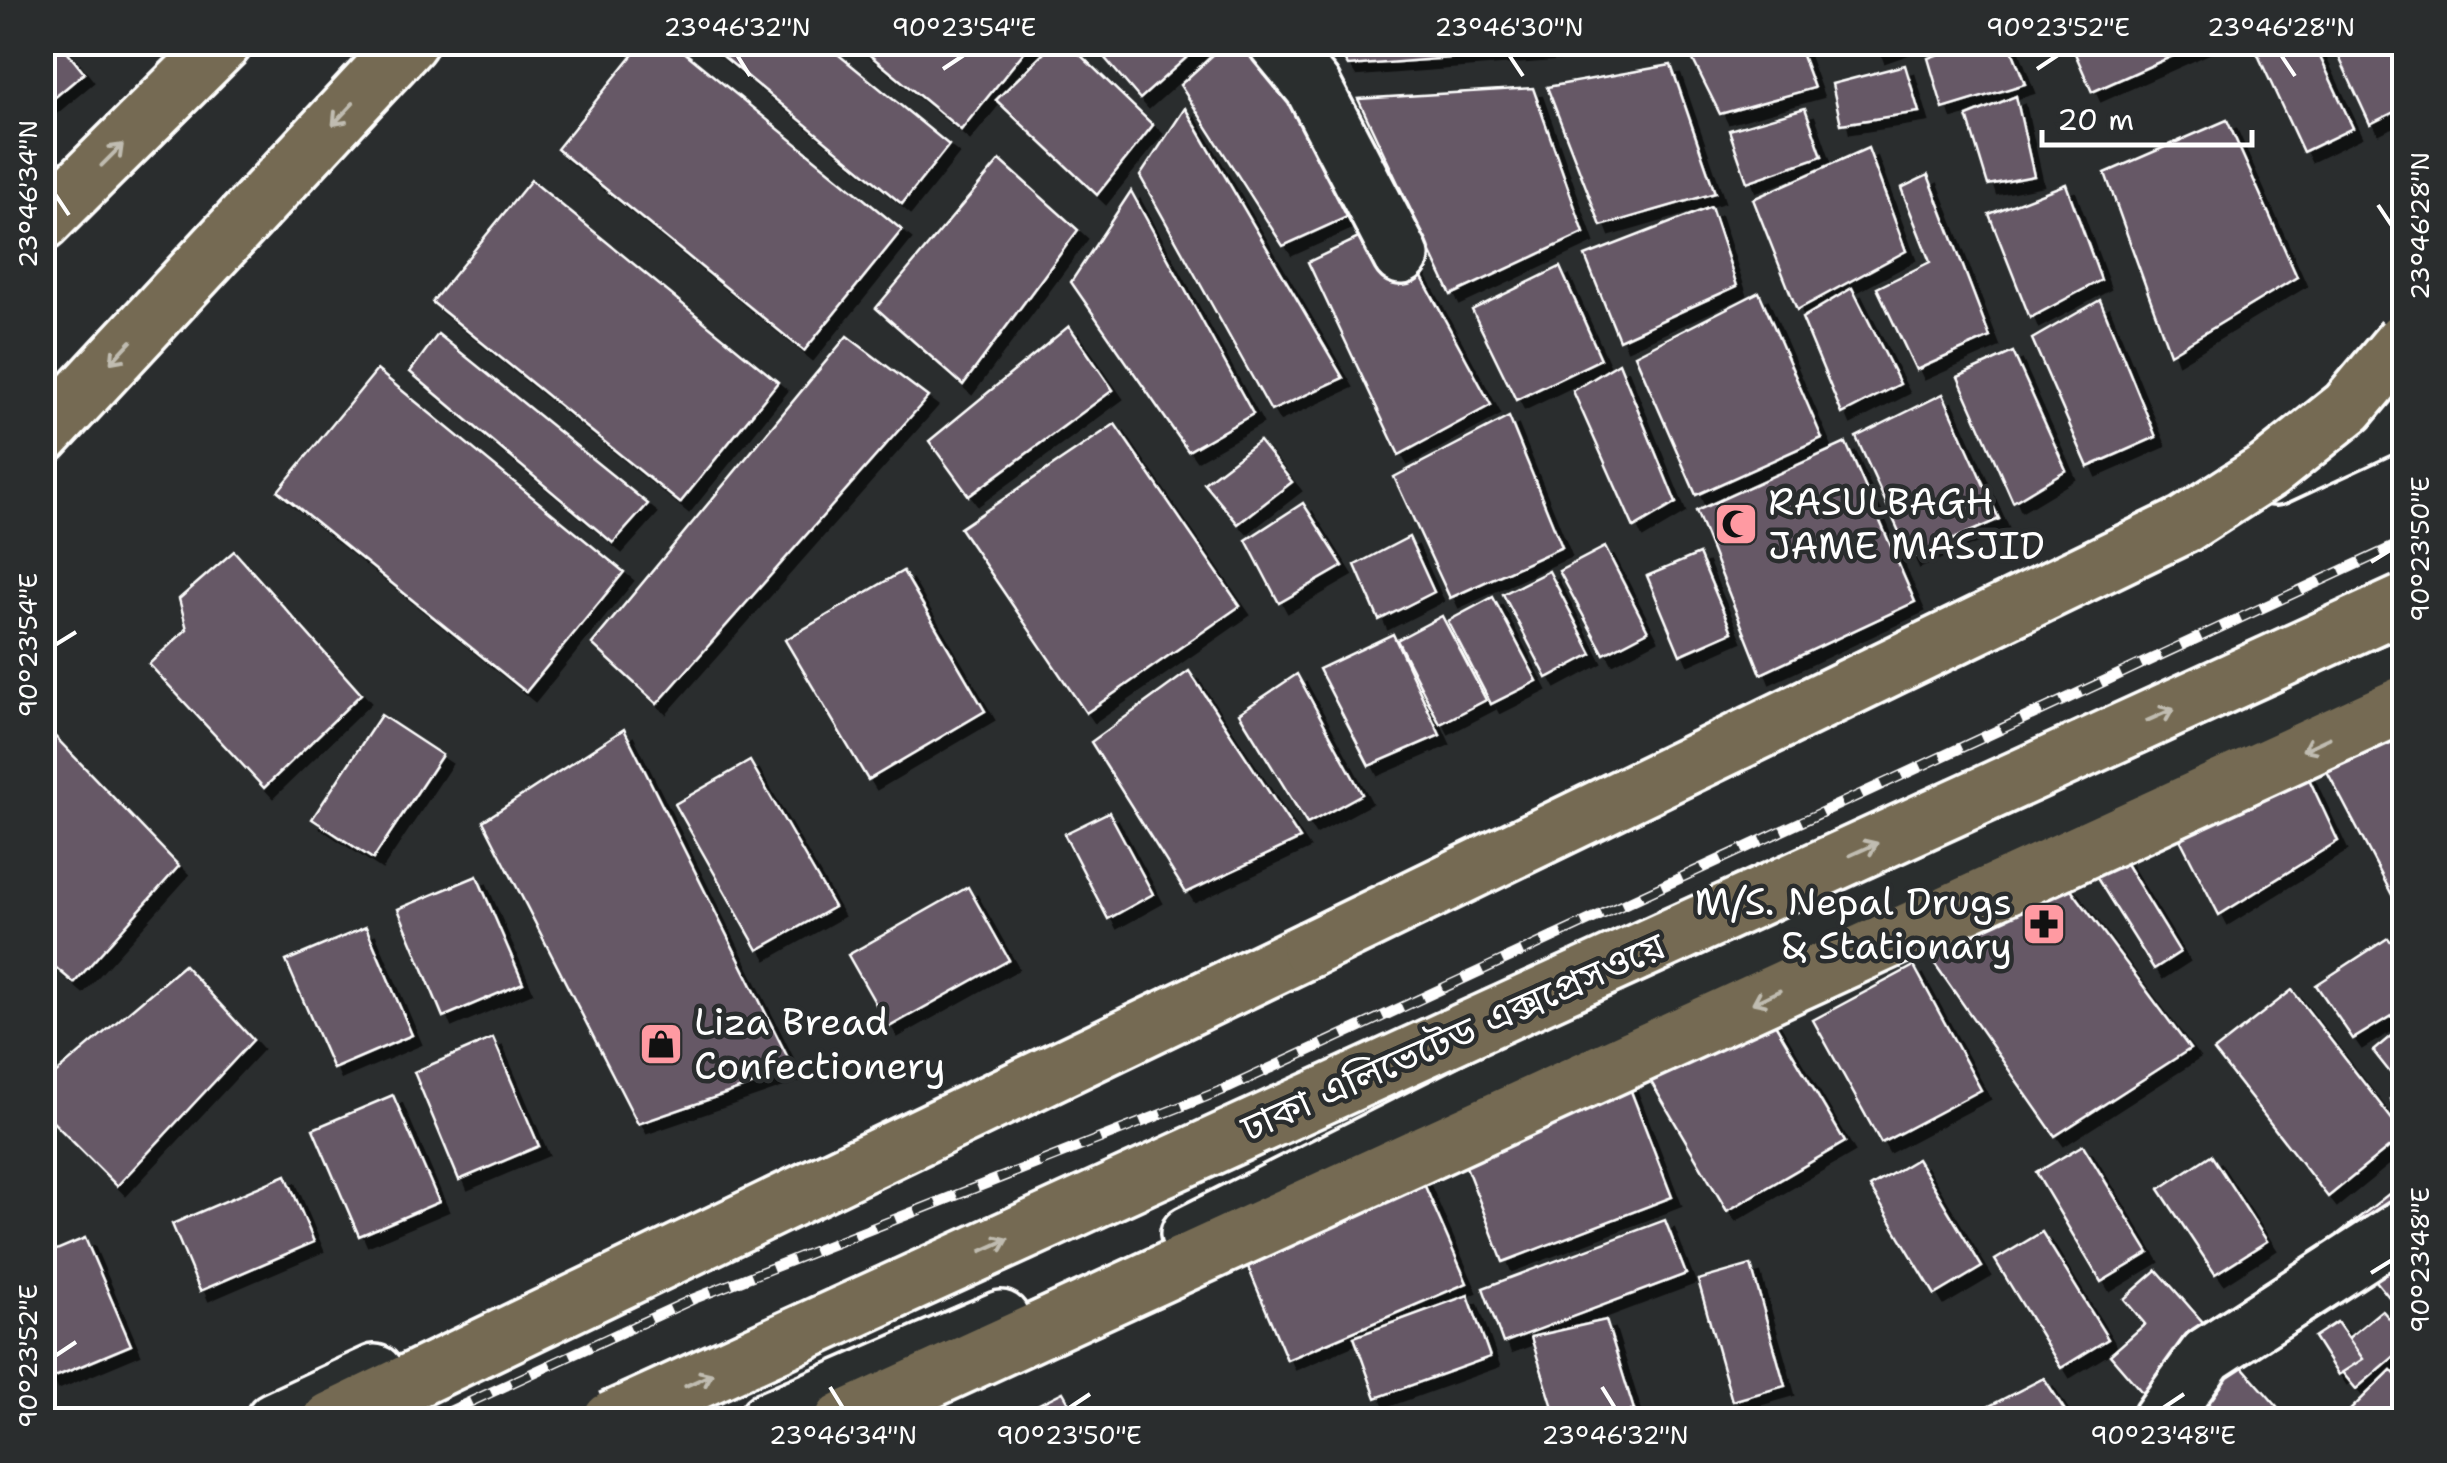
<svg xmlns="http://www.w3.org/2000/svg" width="2447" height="1463" font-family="'Shantell Sans','Noto Sans Bengali',sans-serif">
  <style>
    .building { fill: #665866; stroke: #fff; stroke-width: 2.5; filter: url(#shadow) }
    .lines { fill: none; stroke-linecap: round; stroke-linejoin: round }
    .minor-casing { stroke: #fff; stroke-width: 62 }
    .major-casing { stroke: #fff; stroke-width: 62 }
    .highway-casing { stroke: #fff; stroke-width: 62 }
    .minor { stroke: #2a2d2e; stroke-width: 55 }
    .major { stroke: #746b52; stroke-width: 55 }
    .highway { stroke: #746b52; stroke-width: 55 }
    .tram { stroke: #fff; stroke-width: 2.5 }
    .rail-casing { stroke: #fff; stroke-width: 11 }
    .rail { stroke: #2a2d2e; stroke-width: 8; stroke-dasharray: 22; stroke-linecap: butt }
    .highway-bridge-casing { stroke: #fff; stroke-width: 62; stroke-linecap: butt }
    .highway-bridge { stroke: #746b52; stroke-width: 55 }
    .oneway { stroke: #c0bcb1 }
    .ticks { fill: none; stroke: #fff; stroke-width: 4 }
    .labels { text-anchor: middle; stroke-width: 9; stroke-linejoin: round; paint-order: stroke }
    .poi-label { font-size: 38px; fill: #fff; stroke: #2a2d2e; text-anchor: start }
    .street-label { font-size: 38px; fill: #fff; stroke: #2a2d2e }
    .neatline { fill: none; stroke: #fff; stroke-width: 4 }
    .ticks-label { font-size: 25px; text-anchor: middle; fill: #fff }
  </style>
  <defs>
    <filter id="shadow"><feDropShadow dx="9" dy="9" stdDeviation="0" flood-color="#0009"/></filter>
  </defs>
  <rect width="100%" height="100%" fill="#2a2d2e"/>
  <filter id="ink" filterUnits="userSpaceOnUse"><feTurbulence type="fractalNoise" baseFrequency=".01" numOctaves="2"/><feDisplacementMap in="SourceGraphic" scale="20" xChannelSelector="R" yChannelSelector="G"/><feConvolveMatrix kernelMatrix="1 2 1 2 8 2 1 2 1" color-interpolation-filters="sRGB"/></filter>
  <g filter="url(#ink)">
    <g class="building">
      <polygon points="42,42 59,42 84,73 42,108"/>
      <polygon points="643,42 672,42 902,230 804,351 557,149"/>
      <polygon points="706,42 823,42 949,145 902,204"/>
      <polygon points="854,42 1032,42 961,130"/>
      <polygon points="1055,42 1067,42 1153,125 1097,195 996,100"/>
      <polygon points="1091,42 1204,42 1140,99"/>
      <polygon points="1227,42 1267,42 1367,208 1283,246 1180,85"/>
      <polygon points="1333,42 1644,42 1644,43 1348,66"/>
      <polygon points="1684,42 1797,42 1814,88 1720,114"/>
      <polygon points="1872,42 1907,42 1876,53"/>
      <polygon points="1972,42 2009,42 2025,84 1943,109 1928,58"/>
      <polygon points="2070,42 2204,42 2092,92"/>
      <polygon points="2252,42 2313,42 2353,128 2303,152"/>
      <polygon points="2332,42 2394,42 2404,65 2404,107 2370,124"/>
      <polygon points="1671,65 1715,193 1601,226 1547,87"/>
      <polygon points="1905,65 1919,112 1841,124 1832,84"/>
      <polygon points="1533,88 1584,233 1451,295 1358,99"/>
      <polygon points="2016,96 2034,176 1988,185 1967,116"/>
      <polygon points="1185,108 1343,378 1271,411 1140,176"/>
      <polygon points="1805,108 1822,156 1747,182 1729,130"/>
      <polygon points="2227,120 2297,277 2170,354 2105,173"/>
      <polygon points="1868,148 1906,251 1797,310 1753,199"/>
      <polygon points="1000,160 1078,230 963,385 876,308"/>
      <polygon points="1928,175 1990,337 1916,370 1877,288 1930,262 1901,188"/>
      <polygon points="531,180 778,382 680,503 432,302"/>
      <polygon points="2066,184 2101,280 2030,318 1989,214"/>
      <polygon points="1131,191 1253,414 1188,451 1071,282"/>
      <polygon points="1711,207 1737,286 1619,340 1585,256"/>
      <polygon points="1392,222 1491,405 1399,455 1308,262"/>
      <polygon points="1560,267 1601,359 1516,400 1472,310"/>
      <polygon points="1852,288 1900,384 1842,414 1802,318"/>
      <polygon points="1759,292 1822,438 1696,495 1635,355"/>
      <polygon points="2100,300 2156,437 2088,467 2032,339"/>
      <polygon points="1069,326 1113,390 969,496 929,441"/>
      <polygon points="438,334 648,504 613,543 410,372"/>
      <polygon points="847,336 928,397 657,704 592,644"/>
      <polygon points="2013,352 2066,470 2013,502 1958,377"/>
      <polygon points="1619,363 1676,503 1634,528 1573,391"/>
      <polygon points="377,370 624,572 526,692 278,491"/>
      <polygon points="1943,394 1999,519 1911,558 1856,437"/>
      <polygon points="1509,417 1562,547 1450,598 1394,477"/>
      <polygon points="1115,424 1240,606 1086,713 960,528"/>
      <polygon points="1259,441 1292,482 1238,524 1204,483"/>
      <polygon points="1846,443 1915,602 1761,674 1696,511"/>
      <polygon points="1303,503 1343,566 1279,603 1246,540"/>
      <polygon points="1409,537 1434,592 1379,620 1355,565"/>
      <polygon points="1605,547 1648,631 1604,654 1559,571"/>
      <polygon points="234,551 361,694 264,788 149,664 187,629 179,599"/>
      <polygon points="1699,554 1732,632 1680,655 1647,576"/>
      <polygon points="903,571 985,711 868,780 785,640"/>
      <polygon points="1549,571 1592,654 1547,678 1503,594"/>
      <polygon points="1493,597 1537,681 1491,704 1448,621"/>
      <polygon points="1442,616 1486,700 1440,724 1397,640"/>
      <polygon points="1393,634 1440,735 1369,766 1319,669"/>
      <polygon points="1189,671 1300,839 1186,893 1091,742"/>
      <polygon points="1297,674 1362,794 1307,824 1239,713"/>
      <polygon points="2380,708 2404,767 2404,907 2400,910 2310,739"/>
      <polygon points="381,715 442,755 373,859 312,819"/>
      <polygon points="42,723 179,866 74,983 42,956"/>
      <polygon points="624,729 794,1070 638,1124 483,821"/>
      <polygon points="2295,749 2338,841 2219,915 2162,804"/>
      <polygon points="750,761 834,907 758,950 675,804"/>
      <polygon points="1109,812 1153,894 1108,919 1064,834"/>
      <polygon points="2117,849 2180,952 2154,969 2090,867"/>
      <polygon points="2051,862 2190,1049 2055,1136 1912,931"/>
      <polygon points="477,876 523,983 443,1017 398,909"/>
      <polygon points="968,887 1009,960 889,1027 848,955"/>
      <polygon points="366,927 412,1035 333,1069 286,961"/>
      <polygon points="2388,938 2404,958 2404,1008 2353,1039 2316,985"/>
      <polygon points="184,965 253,1040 117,1186 42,1111 42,1085"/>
      <polygon points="1914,966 1981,1090 1881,1143 1813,1020"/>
      <polygon points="2292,990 2404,1135 2328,1197 2214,1051"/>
      <polygon points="1762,1002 1845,1142 1727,1211 1644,1070"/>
      <polygon points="2404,1025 2404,1081 2400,1085 2373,1051"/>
      <polygon points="1610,1037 1672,1197 1503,1262 1441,1102"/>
      <polygon points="493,1038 539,1146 459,1180 414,1072"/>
      <polygon points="2404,1089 2404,1120 2390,1099"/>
      <polygon points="393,1095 439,1202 359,1236 313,1129"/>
      <polygon points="2083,1145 2149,1253 2101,1282 2036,1173"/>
      <polygon points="2211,1155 2267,1241 2215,1274 2159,1189"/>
      <polygon points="1917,1159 1982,1267 1935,1295 1870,1187"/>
      <polygon points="286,1175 314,1242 200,1291 172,1224"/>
      <polygon points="1421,1177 1467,1283 1287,1360 1243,1255"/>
      <polygon points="2404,1182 2404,1293 2393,1302 2338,1234"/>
      <polygon points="1665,1220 1686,1274 1503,1343 1483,1288"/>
      <polygon points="2042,1232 2108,1339 2061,1368 1995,1260"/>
      <polygon points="85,1238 131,1345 50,1379 42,1360 42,1256"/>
      <polygon points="1751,1265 1785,1386 1732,1401 1698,1280"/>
      <polygon points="2157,1270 2289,1420 2166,1420 2110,1355 2145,1324 2124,1299"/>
      <polygon points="1468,1295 1490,1357 1376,1398 1354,1337"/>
      <polygon points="2382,1310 2404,1336 2404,1348 2356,1389 2328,1355"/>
      <polygon points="1606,1320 1634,1410 1597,1420 1557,1420 1531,1337"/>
      <polygon points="2337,1322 2363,1359 2338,1375 2314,1337"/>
      <polygon points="2391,1370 2404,1384 2404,1420 2344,1420 2342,1418"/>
      <polygon points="2044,1378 2071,1420 1979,1420 1974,1414"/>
      <polygon points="1063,1392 1079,1420 1007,1420"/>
    </g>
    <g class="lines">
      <g class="minor-casing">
        <g id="minor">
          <polyline points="1276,42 1313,87 1401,256"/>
          <polyline points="2275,477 2404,417"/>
          <polyline points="1189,1234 1891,882 2404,668"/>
          <polyline points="274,1420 375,1373"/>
          <polyline points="767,1420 1001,1319"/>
          <polyline points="2160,1420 2207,1355 2404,1227"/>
        </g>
      </g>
      <g class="major-casing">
        <g id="major">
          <polyline points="42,223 224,42"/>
          <polyline points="42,437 409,42"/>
        </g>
      </g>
      <g class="highway-casing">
        <g id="highway">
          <polyline points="331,1420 1310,949"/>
          <polyline points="843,1420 2404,704"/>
        </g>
      </g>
      <use href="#minor" class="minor"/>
      <use href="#major" class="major"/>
      <use href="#highway" class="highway"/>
      <polyline class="tram" points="597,1420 722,1362 1255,1152 2404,611"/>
      <g class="rail-casing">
        <polyline id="rail" points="431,1420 693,1299 1228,1088 2404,542"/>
      </g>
      <use href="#rail" class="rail"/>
      <g class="highway-bridge-casing">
        <g id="highway-bridge">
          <polyline points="1310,949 2184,525 2268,471 2348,407 2404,340"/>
          <polyline points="611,1420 2404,603"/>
        </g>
      </g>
      <use href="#highway-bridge" class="highway-bridge"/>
    </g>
    <defs><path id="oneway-shaft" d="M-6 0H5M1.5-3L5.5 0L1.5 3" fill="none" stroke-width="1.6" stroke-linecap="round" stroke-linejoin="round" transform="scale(2.5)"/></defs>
    <g class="oneway">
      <use href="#oneway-shaft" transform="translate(343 114) rotate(133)"/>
      <use href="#oneway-shaft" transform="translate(112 155) rotate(-45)"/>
      <use href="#oneway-shaft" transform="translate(121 352) rotate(133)"/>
      <use href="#oneway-shaft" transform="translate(2160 715) rotate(-24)"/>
      <use href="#oneway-shaft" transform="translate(2316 744) rotate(155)"/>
      <use href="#oneway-shaft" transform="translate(1864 849) rotate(-24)"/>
      <use href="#oneway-shaft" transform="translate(1766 997) rotate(155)"/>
      <use href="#oneway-shaft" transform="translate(995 1245) rotate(-24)"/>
      <use href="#oneway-shaft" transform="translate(699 1380) rotate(-24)"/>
    </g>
  </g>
  <path class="ticks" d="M737,55L750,76M1509,55L1523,76M2281,55L2295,76M943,69L964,55M2037,69L2058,55M55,194L69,215M2378,205L2392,226M2371,562L2392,549M55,645L76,632M2371,1273L2392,1260M55,1356L76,1342M830,1387L843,1408M1602,1387L1615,1408M1069,1408L1090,1394M2163,1408L2184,1394"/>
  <defs>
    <g id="mosque-square" transform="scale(2.25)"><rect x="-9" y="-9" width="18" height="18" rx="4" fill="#ff9aa2" stroke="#2a2d2e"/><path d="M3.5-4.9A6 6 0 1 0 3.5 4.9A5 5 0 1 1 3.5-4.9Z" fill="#111"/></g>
    <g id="pharmacy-square" transform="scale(2.25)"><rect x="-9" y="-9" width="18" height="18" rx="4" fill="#ff9aa2" stroke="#2a2d2e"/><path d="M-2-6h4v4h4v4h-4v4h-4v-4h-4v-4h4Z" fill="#111"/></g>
    <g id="shop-square" transform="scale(2.25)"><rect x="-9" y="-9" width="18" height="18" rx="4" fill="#ff9aa2" stroke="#2a2d2e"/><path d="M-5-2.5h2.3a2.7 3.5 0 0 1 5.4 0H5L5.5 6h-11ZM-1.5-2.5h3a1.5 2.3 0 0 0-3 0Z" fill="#111"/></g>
  </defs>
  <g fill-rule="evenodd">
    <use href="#mosque-square" x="1736" y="524"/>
    <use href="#pharmacy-square" x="2044" y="924"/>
    <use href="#shop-square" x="661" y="1044"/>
  </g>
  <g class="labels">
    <g class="poi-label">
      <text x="1768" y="515">RASULBAGH<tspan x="1768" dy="44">JAME MASJID</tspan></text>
      <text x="2012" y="915" text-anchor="end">M/S. Nepal Drugs<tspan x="2012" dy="44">&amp; Stationary</tspan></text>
      <text x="694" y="1035">Liza Bread<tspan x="694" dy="44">Confectionery</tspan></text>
    </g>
    <g class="street-label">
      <text transform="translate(1453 1037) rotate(-24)" y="13">ঢাকা এলিভেটেড এক্সপ্রেসওয়ে</text>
    </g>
  </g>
  <rect width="2447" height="1463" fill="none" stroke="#2a2d2e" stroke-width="110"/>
  <path d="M2042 130v15h210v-15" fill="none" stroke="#ffffff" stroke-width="5"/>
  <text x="2057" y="130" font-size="30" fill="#ffffff" stroke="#2a2d2e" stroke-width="8" paint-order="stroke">20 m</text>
  <rect x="55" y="55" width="2337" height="1353" class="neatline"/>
  <g class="ticks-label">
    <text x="737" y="36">23°46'32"N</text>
    <text x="964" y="36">90°23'54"E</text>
    <text x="1509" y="36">23°46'30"N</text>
    <text x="2058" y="36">90°23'52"E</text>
    <text x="2281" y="36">23°46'28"N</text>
    <text transform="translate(28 194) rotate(-90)" y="9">23°46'34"N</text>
    <text transform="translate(2420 226) rotate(-90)" y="9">23°46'28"N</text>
    <text transform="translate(2420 549) rotate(-90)" y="9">90°23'50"E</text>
    <text transform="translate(28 645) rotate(-90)" y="9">90°23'54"E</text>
    <text transform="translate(2420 1260) rotate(-90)" y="9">90°23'48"E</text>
    <text transform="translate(28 1356) rotate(-90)" y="9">90°23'52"E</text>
    <text x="843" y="1444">23°46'34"N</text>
    <text x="1069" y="1444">90°23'50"E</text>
    <text x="1615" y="1444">23°46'32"N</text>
    <text x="2163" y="1444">90°23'48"E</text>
  </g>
</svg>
